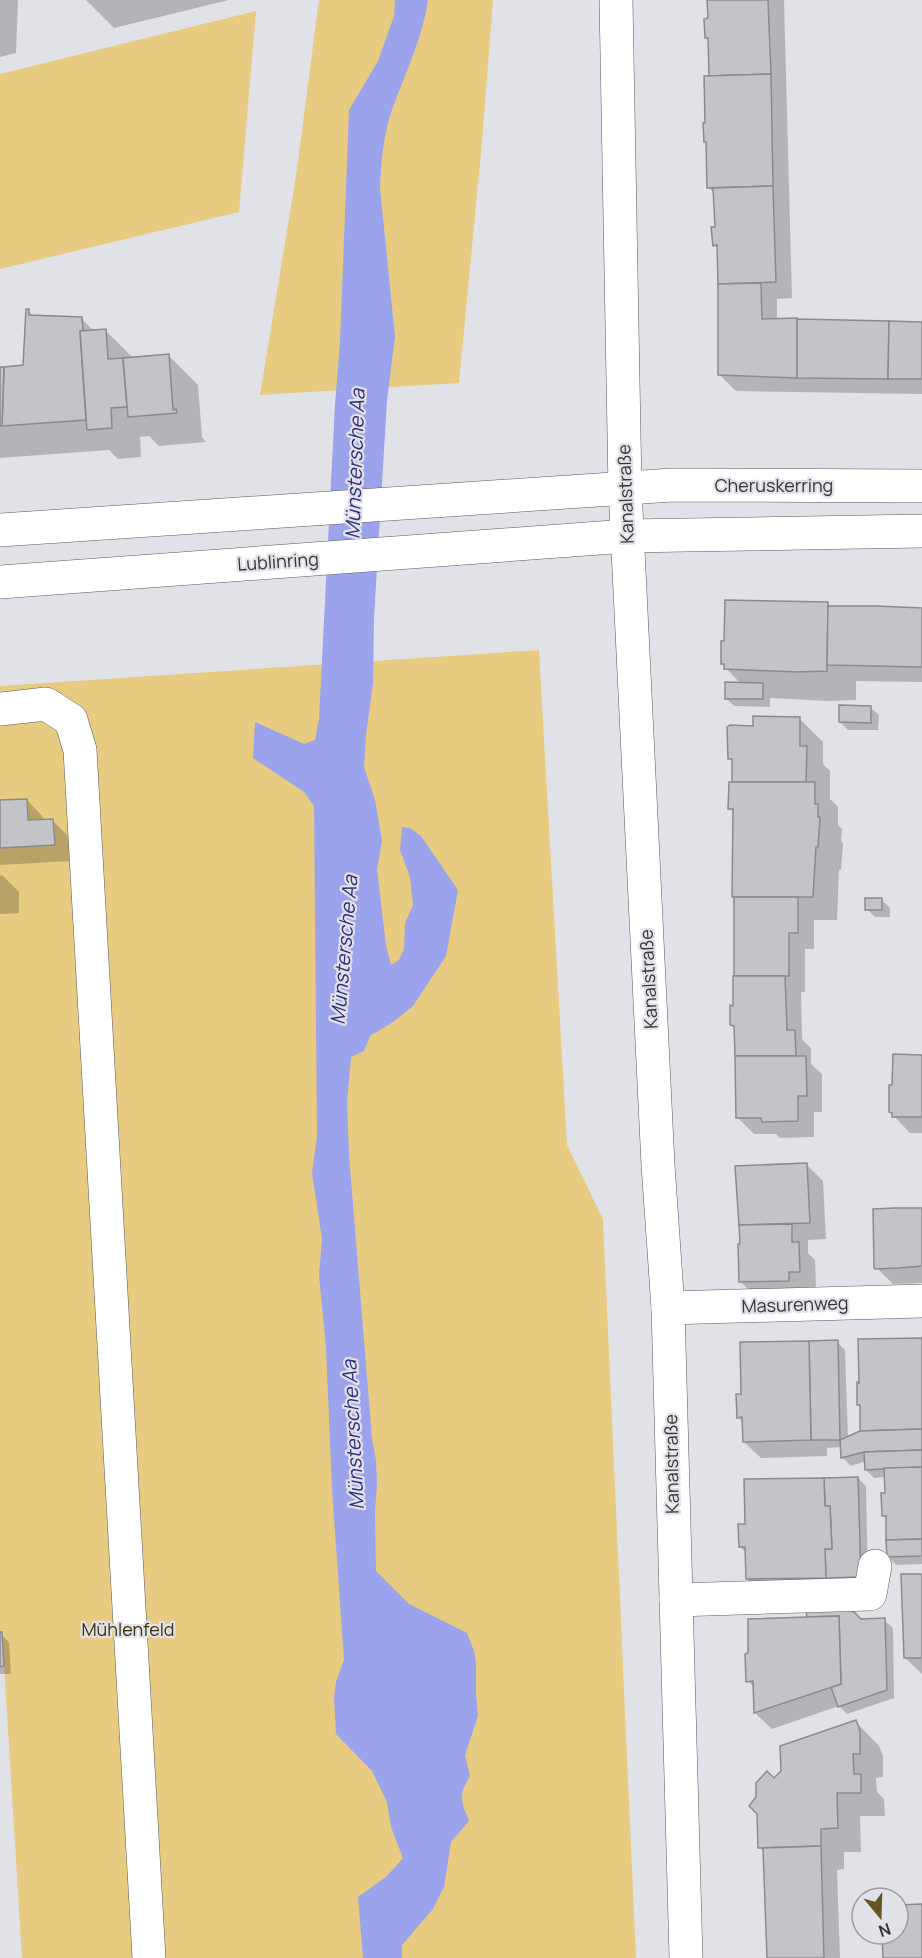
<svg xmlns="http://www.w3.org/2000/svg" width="922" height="1958" font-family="Manrope,sans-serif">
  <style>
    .green { fill: #e6cb81 }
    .water { fill: #9ba3ec }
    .shadow { fill: #0003 }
    .building { fill: #c3c4c8; stroke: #8a8b90; stroke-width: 1.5 }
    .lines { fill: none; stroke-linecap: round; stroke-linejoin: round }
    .minor-casing { stroke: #58595d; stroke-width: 34 }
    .major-casing { stroke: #58595d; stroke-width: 34 }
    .minor { stroke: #fff; stroke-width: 33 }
    .major { stroke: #fff; stroke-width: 33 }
    .labels { text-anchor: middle; stroke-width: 4.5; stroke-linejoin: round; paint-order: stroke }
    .street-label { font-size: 18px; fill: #363638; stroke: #e1e2e7 }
    .park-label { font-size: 18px; fill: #3d310d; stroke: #e1e2e7 }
    .water-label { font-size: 20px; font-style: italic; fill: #302d81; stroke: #e1e2e7 }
  </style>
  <rect width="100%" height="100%" fill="#e1e2e7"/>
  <g class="green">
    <polygon points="319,0 493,0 482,142 459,383 260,395 296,176"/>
    <polygon points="256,11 239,212 0,269 0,74"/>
    <polygon points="539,650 567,1145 603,1219 636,1958 22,1958 2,1633 0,1632 0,686"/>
  </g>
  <path class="water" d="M395,0H428C422,42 402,79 389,119C383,141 381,165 380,188L395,337L387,400L374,618L373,683L366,735L364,767L375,800L382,841L377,869L386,946L391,965L399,960L404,949L405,923L413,905L410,877L400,850L402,827L410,828L421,836L458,890L446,956L413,1006L393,1022L370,1036L364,1051L351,1057L347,1102L349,1155L372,1439L376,1460L377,1484L375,1511L376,1571L409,1604L467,1633L474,1651L476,1662V1695L478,1716L465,1755L470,1776C458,1796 461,1801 469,1821L451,1842L444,1887L433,1909L402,1945V1958H363L358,1897L386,1877L403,1858L391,1827L387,1802L372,1771L336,1734L334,1697L336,1682L344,1660L332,1489L326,1348L319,1275L322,1239L312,1173L317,1136L314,806L304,792L253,758L255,722L304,744L315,740L319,719L335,404L340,342L349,110L378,61L394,16Z"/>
  <g class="shadow">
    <polygon points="0,0 18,0 16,53 0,57"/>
    <polygon points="86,0 229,0 114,28"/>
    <polygon points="709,0 784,0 792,298 777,299 777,320 922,323 922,394 736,391 719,374 718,249 715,245 716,228 715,194 709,188 707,144 705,142 711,77 710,41 706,37 709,20"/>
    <polygon points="28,311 34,316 81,318 94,331 105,330 133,358 168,355 198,385 202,437 206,442 159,446 149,436 140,437 141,457 118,459 109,450 0,458 0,368 25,366"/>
    <polygon points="827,603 832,608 922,610 922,682 856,681 856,700 827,701 770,698 770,707 734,706 726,698 741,684 722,664"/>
    <polygon points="870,707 879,715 878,730 848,730 840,722"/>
    <polygon points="799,718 823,742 823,764 830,771 830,799 838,807 838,825 842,829 841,841 843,843 841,870 839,870 837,920 814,920 814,949 805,949 805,992 801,992 802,1039 811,1048 811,1064 822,1074 822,1112 814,1112 814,1137 780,1138 776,1134 754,1134 738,1118 736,1029 732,1025 735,1007 734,813 730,809 733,783 733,762 730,758 754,728"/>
    <polygon points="27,800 43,817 44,821 52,820 69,837 71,861 0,865 0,802"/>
    <polygon points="2,875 19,892 19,913 0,914 0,876"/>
    <polygon points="881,899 890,908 890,917 875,917 867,909"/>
    <polygon points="922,1056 922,1133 910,1133 890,1112 894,1086"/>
    <polygon points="807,1165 823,1181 826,1239 808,1240 808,1253 815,1260 816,1288 757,1298 741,1282 741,1225 736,1168"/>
    <polygon points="922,1209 922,1283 893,1284 877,1268"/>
    <polygon points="922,1339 922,1564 896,1565 888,1556 887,1519 883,1515 887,1494 886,1477 874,1478 866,1470 866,1461 851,1466 843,1458 842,1447 827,1448 827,1456 761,1458 744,1442 744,1423 738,1417 743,1395 837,1342 845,1350 848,1438 863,1431 861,1407 859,1405"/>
    <polygon points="858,1478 866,1486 868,1585 771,1602 747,1579 747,1553 740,1547 746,1525"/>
    <polygon points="922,1575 922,1674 905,1658"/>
    <polygon points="850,1611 861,1620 884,1620 893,1628 894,1698 847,1714 839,1706 772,1729 755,1713 755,1688 748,1681 810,1618 808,1616"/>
    <polygon points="0,1634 9,1642 11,1674 0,1674"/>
    <polygon points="856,1722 879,1746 883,1756 883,1777 876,1778 877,1792 884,1799 885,1816 860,1816 861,1852 844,1852 844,1869 837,1870 840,1958 769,1958 765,1853 760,1848 774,1780"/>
  </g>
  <g class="building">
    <polygon points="707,0 768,0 771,74 709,76 708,38 705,38 704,19 708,18"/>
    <polygon points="771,74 773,186 707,188 706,142 704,142 703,123 705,123 704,76"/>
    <polygon points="773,186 776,282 718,284 717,245 713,246 711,227 715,227 713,188"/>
    <polygon points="761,283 762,319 797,318 797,378 718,375 718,284"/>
    <polygon points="26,309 29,309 29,315 82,317 83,330 80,331 86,420 2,426 4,367 23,365"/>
    <polygon points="797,319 889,321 888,379 797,378"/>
    <polygon points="889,321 922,322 922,379 888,379"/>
    <polygon points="106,329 108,359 123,358 127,407 111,408 112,428 87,430 80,331"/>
    <polygon points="169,354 173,410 176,409 177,413 128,417 123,358"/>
    <polygon points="0,367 4,367 2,426 0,426"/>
    <polygon points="725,600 828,602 827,671 797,672 724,669 724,664 721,664 721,641 724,641"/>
    <polygon points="828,606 877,606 922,608 922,667 827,665"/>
    <polygon points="725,682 763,683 763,699 725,699"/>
    <polygon points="839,705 871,706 871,723 839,722"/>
    <polygon points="753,716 800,717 800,746 807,746 806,782 732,782 732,759 728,759 727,727 730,725 753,726"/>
    <polygon points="729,782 815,782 815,804 818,804 818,817 820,817 818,847 816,847 813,897 732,897 733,809 728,809"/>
    <polygon points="27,799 28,820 53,819 55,845 0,848 0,800"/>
    <polygon points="734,897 798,897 798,933 789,933 789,976 734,976"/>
    <rect x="865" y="898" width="17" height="12"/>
    <polygon points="733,976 785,976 787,1030 795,1030 796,1056 735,1056 734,1026 730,1025 730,1005 733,1006"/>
    <polygon points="893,1054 922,1055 922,1117 892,1117 892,1113 889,1112 889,1085 892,1085"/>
    <polygon points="735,1056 806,1056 807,1096 798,1096 798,1121 762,1122 761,1118 736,1118"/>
    <polygon points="807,1163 810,1223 739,1225 735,1166"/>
    <polygon points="894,1208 922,1208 922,1266 898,1268 875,1269 874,1267 873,1209"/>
    <polygon points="792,1224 792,1242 799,1242 800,1272 789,1272 789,1281 739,1282 738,1244 740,1244 739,1225"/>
    <polygon points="922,1338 922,1429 860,1431 860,1405 857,1405 857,1382 859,1383 858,1339"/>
    <polygon points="838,1340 840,1440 811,1440 809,1341"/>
    <polygon points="809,1341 811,1440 743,1442 742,1417 737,1418 736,1394 741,1394 740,1342"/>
    <polygon points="922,1429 922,1450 864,1452 841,1458 840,1440 860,1431"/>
    <polygon points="922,1450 922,1467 865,1470 864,1452"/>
    <polygon points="922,1467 922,1539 886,1540 886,1516 882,1516 881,1493 885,1493 884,1468"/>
    <polygon points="858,1477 861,1577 826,1578 825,1549 832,1549 830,1506 825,1506 824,1478"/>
    <polygon points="824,1478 825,1506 830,1506 832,1549 825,1549 826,1578 746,1579 745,1547 739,1547 738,1524 745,1524 744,1479"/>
    <polygon points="922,1539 922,1556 887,1557 886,1540"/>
    <polygon points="901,1574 922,1574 922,1658 904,1658"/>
    <polygon points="851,1609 861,1619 885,1618 887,1690 838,1707 831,1687 841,1684 839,1616 807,1617 806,1610"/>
    <polygon points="839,1616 841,1684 754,1713 753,1681 746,1682 745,1654 748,1653 748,1619"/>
    <polygon points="0,1632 2,1632 4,1666 0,1667"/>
    <polygon points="856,1720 860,1731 860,1754 853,1754 854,1774 861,1774 861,1793 837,1793 838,1828 821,1829 821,1846 758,1848 757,1814 749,1806 756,1797 756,1783 767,1771 774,1778 781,1771 780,1746"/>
    <polygon points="821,1846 824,1958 767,1958 763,1848"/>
    <polygon points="922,1904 922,1958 883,1958 882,1934 898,1934 898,1905"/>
  </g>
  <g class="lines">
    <g class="minor-casing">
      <g id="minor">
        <polyline points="616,0 625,488"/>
        <polyline points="0,709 46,704 71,720 80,750 149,1958"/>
        <polyline points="668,1308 922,1301"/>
        <polyline points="676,1600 870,1594 875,1566"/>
      </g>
    </g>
    <g class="major-casing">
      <g id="major">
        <polyline points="625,488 658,1165 668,1308 686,1958"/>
        <polyline points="0,530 672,485 922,486"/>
        <polyline points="0,582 627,536 922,531"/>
      </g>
    </g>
    <use href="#minor" class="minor"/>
    <use href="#major" class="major"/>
  </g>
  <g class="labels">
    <g class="street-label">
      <text x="774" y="492">Cheruskerring</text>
      <text transform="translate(626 494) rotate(-92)" y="6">Kanalstraße</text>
      <text transform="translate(278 562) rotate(-4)" y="6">Lublinring</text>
      <text transform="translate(649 979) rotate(-93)" y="6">Kanalstraße</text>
      <text transform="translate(795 1305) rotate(-2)" y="6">Masurenweg</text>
      <text transform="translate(672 1464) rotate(-91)" y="6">Kanalstraße</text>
    </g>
    <g class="park-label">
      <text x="128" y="1636">Mühlenfeld</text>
    </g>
    <g class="water-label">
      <text transform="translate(355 464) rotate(-88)" y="7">Münstersche Aa</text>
      <text transform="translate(344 950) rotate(-85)" y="7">Münstersche Aa</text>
      <text transform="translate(353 1435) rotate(-93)" y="7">Münstersche Aa</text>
    </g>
  </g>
  <g transform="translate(880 1916) rotate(161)"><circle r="28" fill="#e1e2e7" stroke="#9d9da1" stroke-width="1.5"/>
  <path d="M0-4.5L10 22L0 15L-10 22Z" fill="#665522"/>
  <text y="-9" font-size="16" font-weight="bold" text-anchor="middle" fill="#363638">N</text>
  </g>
</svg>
